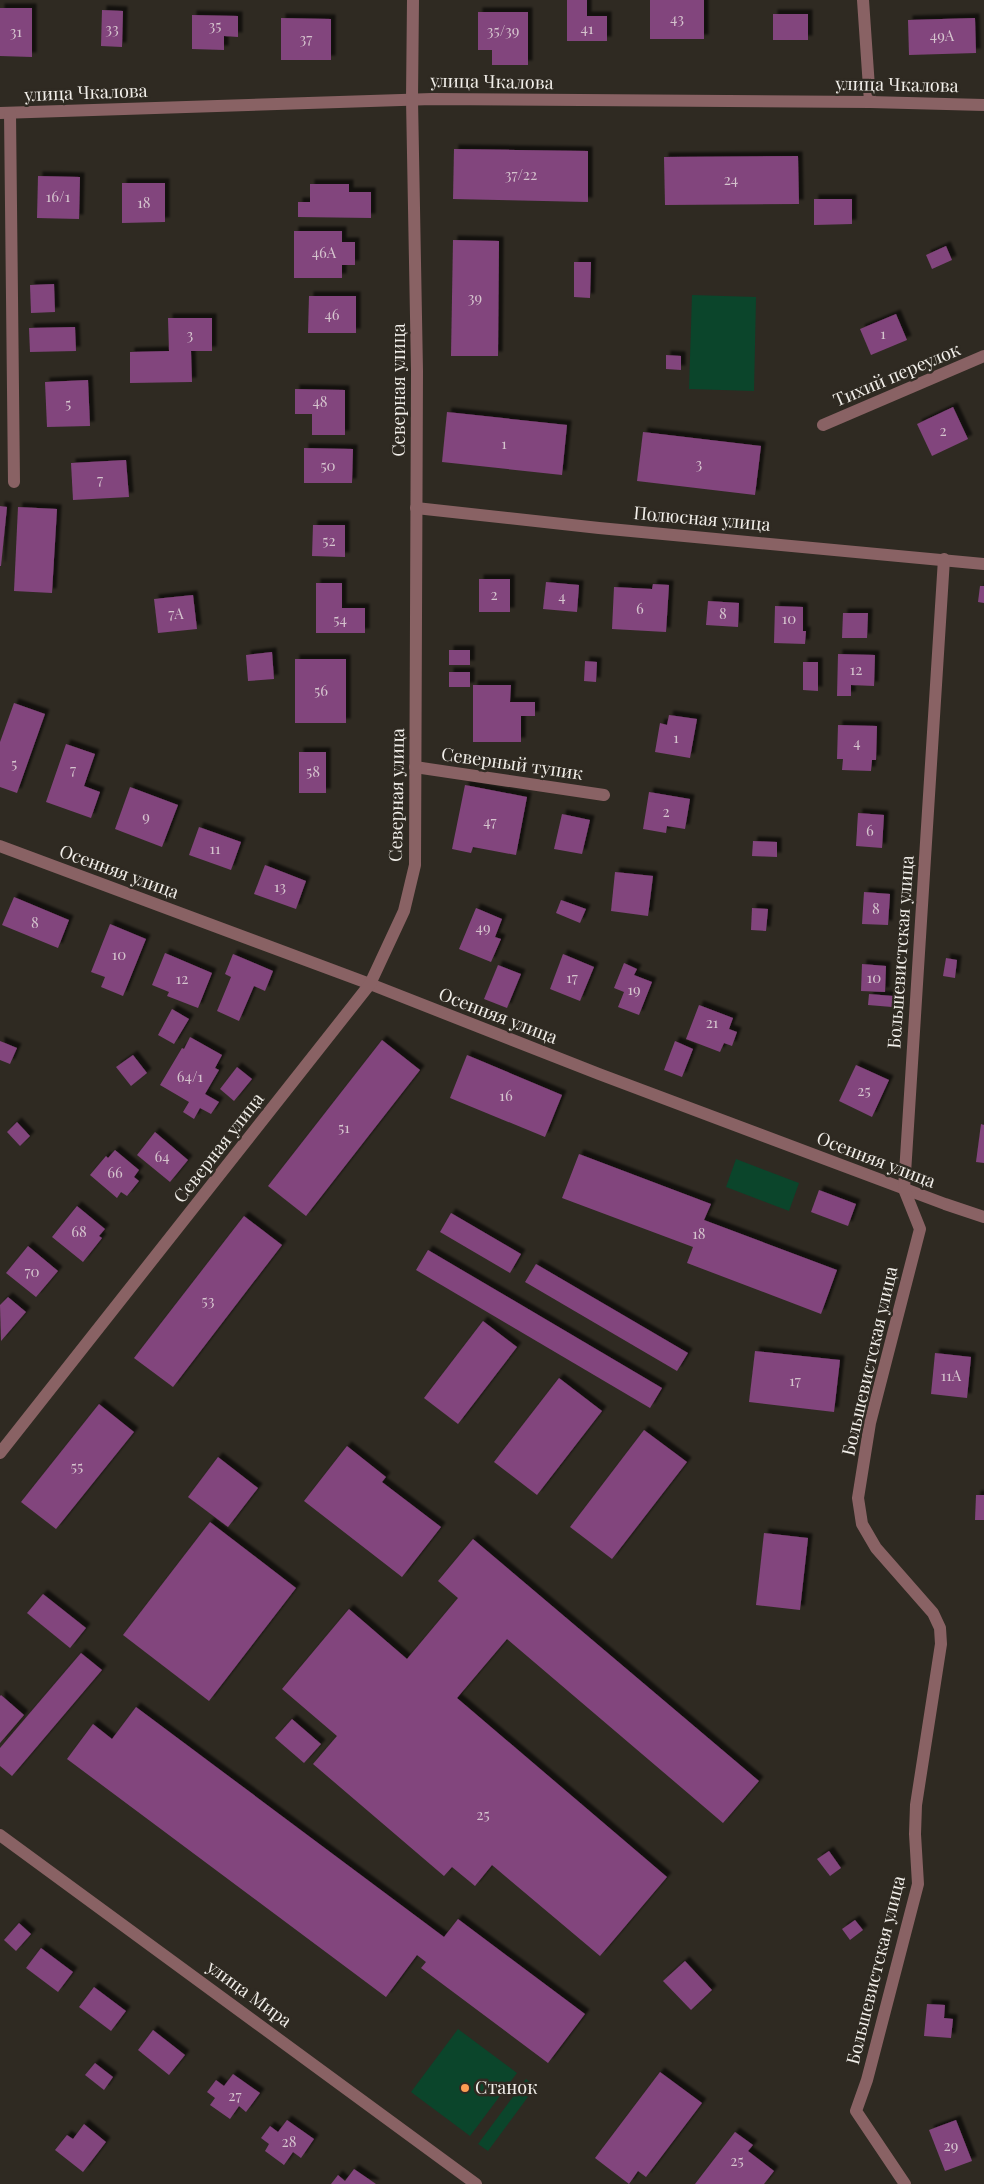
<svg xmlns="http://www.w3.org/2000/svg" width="984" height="2184" font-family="'Playfair Display',serif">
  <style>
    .green { fill: #0b452b }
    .building { fill: #82457d; filter: url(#shadow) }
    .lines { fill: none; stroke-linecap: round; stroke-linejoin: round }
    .minor { stroke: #896264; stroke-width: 12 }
    .poi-dot { fill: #fc9d53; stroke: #2f2a22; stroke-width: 2 }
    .labels { text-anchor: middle; stroke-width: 5; stroke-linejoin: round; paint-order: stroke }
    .number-label { font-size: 15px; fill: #d5c4ce }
    .street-label { font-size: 18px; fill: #f1eee9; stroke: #2f2a22 }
    .poi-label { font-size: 18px; fill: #f1eee9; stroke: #2f2a22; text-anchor: start }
  </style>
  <defs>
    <filter id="shadow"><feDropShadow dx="4.5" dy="-4.5" stdDeviation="1" flood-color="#0009"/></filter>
  </defs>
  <rect width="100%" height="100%" fill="#2f2a22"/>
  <g class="green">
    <polygon points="692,295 756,297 754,391 689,389"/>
    <polygon points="736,1159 799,1183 789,1211 726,1187"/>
    <polygon points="458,2029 517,2073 470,2136 411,2092"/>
    <polygon points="526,2079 536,2086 488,2151 478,2144"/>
  </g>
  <g class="building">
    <polygon points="567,0 587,0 587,16 607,16 607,41 567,41"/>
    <rect x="650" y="0" width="54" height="39"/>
    <polygon points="0,8 32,8 32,57 0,56"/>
    <polygon points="102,10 123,11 122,47 101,46"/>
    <polygon points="478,12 528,12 528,65 492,65 492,50 478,50"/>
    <rect x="773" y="14" width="35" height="26"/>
    <polygon points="192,15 238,16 238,37 224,36 224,50 192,49"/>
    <polygon points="281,18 331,19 331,60 281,60"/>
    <polygon points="975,18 976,53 909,55 908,20"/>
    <polygon points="454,149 588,151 588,202 453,199"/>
    <polygon points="798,156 799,204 665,205 664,157"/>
    <polygon points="38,176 80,177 79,219 37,218"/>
    <polygon points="122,183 165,183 165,222 122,223"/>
    <polygon points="310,184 349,184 349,192 371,192 371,218 298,217 298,202 310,202"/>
    <polygon points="814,199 852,199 852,224 814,225"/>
    <polygon points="294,231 342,231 342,242 355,242 355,265 342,265 342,278 294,278"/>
    <polygon points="453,240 499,241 498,356 451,356"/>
    <polygon points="946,246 952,260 932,269 926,255"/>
    <polygon points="574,262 591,262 590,298 574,297"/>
    <polygon points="54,284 55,312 31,313 30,285"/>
    <polygon points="309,296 356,296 356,333 308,333"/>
    <polygon points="896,314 907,340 871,355 860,329"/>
    <polygon points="168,318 212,318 212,351 191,351 192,382 130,383 130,352 169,351"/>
    <polygon points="75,327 76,351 30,352 29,328"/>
    <polygon points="666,355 681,356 681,370 666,369"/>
    <polygon points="88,380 90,426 47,427 45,382"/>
    <polygon points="295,389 345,390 345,435 312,435 312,414 295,414"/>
    <polygon points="953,407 968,439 932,456 917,424"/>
    <polygon points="447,412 567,425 562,475 442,462"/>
    <polygon points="643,432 761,446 755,495 637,481"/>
    <polygon points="304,448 353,449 352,483 304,483"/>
    <polygon points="126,460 129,497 73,500 71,463"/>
    <polygon points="0,506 7,507 1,566 0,566"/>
    <polygon points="18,507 57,509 52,593 14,591"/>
    <polygon points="313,525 345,525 345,557 312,556"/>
    <rect x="479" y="579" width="31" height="33"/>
    <polygon points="546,582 579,585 577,612 543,609"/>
    <polygon points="316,583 342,583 342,608 365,608 365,633 316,633"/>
    <polygon points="653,584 669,585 666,632 612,629 614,587 652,589"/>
    <polygon points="980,586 984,586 984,603 978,602"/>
    <polygon points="193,595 197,629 158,633 154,599"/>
    <polygon points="708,601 739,603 738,627 706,625"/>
    <polygon points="775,606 803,607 803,631 806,631 805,644 774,643"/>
    <polygon points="843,613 868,613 867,638 842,638"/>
    <rect x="449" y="650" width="21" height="15"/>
    <polygon points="272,652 274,679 248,681 246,655"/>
    <polygon points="838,654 875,655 874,686 851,685 851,696 837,696"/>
    <rect x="295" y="659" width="51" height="64"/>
    <polygon points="585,661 597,662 596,682 584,681"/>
    <polygon points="803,662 818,662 818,691 803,690"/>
    <rect x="449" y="672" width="21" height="15"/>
    <polygon points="473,685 511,685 510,702 535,702 535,716 521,716 521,742 473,742"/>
    <polygon points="14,703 45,714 17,793 0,787 0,742"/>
    <polygon points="669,715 697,719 690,758 655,752 660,723 667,725"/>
    <polygon points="838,725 877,726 876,760 872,760 871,771 842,770 843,759 837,759"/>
    <polygon points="66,744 95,754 84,786 100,792 91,818 46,802"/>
    <rect x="299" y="752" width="27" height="41"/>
    <polygon points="465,785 527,797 516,855 473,847 471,853 452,849"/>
    <polygon points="130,787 178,805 162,847 115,829"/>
    <polygon points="649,792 690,799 685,829 667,826 666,833 643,829"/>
    <polygon points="858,813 884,815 882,848 856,846"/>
    <polygon points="562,814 590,820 582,854 554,849"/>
    <polygon points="199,827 241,842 231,870 189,855"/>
    <polygon points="753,841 777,842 777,857 752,856"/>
    <polygon points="265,865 306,881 296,909 254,894"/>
    <polygon points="615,872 653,876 648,916 611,911"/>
    <polygon points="864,892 890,894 888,925 862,924"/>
    <polygon points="14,897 69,920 58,948 2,925"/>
    <polygon points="561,900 586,909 580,923 556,913"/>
    <polygon points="476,908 502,919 495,937 501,939 491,962 459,949"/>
    <polygon points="752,908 768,909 766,931 751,930"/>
    <polygon points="110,924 146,939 123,996 101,987 105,977 91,972"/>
    <polygon points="165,953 212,973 198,1008 167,996 169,992 152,985"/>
    <polygon points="233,954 273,971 265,991 254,986 239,1021 217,1011 231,977 225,974"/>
    <polygon points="563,954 594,967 580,1001 550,989"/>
    <polygon points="946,958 957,960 955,978 943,976"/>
    <polygon points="624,963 637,969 634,975 652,982 639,1015 618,1007 624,992 614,988"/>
    <polygon points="862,964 886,966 885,992 861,991"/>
    <polygon points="498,965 521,974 507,1008 484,999"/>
    <polygon points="869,994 893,996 892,1007 868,1005"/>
    <polygon points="699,1005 733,1018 729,1029 737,1032 732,1046 724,1043 720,1052 686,1039"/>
    <polygon points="172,1009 189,1019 174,1044 158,1035"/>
    <polygon points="190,1037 222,1055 215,1068 219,1070 205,1094 219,1102 211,1114 200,1108 194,1119 183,1112 189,1102 160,1085 182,1048 184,1049"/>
    <polygon points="382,1040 420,1070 306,1216 268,1186"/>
    <polygon points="0,1041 17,1048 10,1064 0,1060"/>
    <polygon points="675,1041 693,1049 682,1077 664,1070"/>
    <polygon points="133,1055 147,1073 131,1086 116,1067"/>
    <polygon points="467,1055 562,1095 545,1137 450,1098"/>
    <polygon points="856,1065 889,1080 872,1117 839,1101"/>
    <polygon points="237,1067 252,1079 234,1101 220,1089"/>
    <polygon points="17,1122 30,1136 20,1146 7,1132"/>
    <polygon points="981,1124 984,1125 984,1163 976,1162"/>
    <polygon points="155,1132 188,1160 170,1182 137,1155"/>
    <polygon points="115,1150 139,1170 134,1177 139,1181 127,1196 121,1192 117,1198 90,1175 106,1156 108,1158"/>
    <polygon points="579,1154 711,1204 704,1220 837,1270 821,1314 687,1263 693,1247 562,1198"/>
    <polygon points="819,1190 856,1204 848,1226 811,1212"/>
    <polygon points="77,1206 105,1229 99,1236 102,1238 83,1262 52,1237"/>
    <polygon points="451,1213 521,1254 510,1273 440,1232"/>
    <polygon points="244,1216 282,1245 173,1387 134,1358"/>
    <polygon points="28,1246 58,1271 36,1297 6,1273"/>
    <polygon points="428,1250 662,1388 650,1408 416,1270"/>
    <polygon points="536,1264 688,1353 677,1371 525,1282"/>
    <polygon points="8,1297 26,1312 1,1341 0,1305"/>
    <polygon points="483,1321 517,1347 458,1424 424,1398"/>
    <polygon points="755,1351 840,1360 834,1412 749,1402"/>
    <polygon points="935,1353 971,1357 967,1398 931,1394"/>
    <polygon points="559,1378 602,1411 537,1495 494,1462"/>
    <polygon points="99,1404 134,1432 56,1529 21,1502"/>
    <polygon points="644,1430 687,1462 612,1559 570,1527"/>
    <polygon points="347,1446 386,1477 382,1482 441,1527 402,1577 304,1501"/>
    <polygon points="218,1457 258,1488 228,1527 188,1497"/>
    <polygon points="976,1495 984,1495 984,1520 975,1520"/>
    <polygon points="210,1522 296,1588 209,1701 123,1635"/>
    <polygon points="764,1533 808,1538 800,1610 756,1605"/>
    <polygon points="473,1539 759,1781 723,1823 507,1639 457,1698 667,1877 600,1956 492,1865 475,1886 452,1867 444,1876 313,1764 337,1736 282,1689 349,1609 407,1659 458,1598 438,1581"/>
    <polygon points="43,1594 86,1628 70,1648 27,1613"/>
    <polygon points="81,1653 102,1670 12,1776 0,1766 0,1748"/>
    <polygon points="1,1695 24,1715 0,1743 0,1696"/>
    <polygon points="136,1707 444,1937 458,1919 585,2014 548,2063 421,1968 426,1962 417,1955 386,1997 67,1759 93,1724 112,1739"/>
    <polygon points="292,1719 321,1744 304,1763 275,1738"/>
    <polygon points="829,1851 841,1868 830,1876 817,1859"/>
    <polygon points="855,1920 863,1930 850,1940 842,1929"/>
    <polygon points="19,1923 31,1934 16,1951 4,1940"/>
    <polygon points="41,1948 73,1972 58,1992 26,1968"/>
    <polygon points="685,1961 712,1990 691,2010 663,1981"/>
    <polygon points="94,1987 126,2011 111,2031 79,2007"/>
    <polygon points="927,2004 945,2005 944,2018 953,2019 951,2038 924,2036"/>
    <polygon points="153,2030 185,2055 169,2075 138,2050"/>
    <polygon points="95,2063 113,2077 104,2090 85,2075"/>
    <polygon points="660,2072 702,2103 646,2177 638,2171 629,2184 595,2158"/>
    <polygon points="233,2074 260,2093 246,2112 239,2106 230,2119 210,2105 215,2098 207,2092 216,2080 224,2086"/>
    <polygon points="287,2120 314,2139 301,2158 293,2152 284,2165 265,2151 269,2144 261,2138 270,2126 278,2132"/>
    <polygon points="956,2120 972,2161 945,2171 929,2130"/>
    <polygon points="84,2124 106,2142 83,2172 55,2150 67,2135 73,2139"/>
    <polygon points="735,2132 753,2145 748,2151 774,2171 764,2184 695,2184"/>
    <polygon points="354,2169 376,2184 331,2184 338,2175 345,2181"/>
  </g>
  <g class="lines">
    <g class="minor">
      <polyline points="863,0 870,102"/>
      <polyline points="0,113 432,99 870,102 984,105"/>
      <polyline points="10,113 14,482"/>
      <polyline points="823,425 984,356"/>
      <polyline points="416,508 599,528 984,564"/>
      <polyline points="415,767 604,795"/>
      <polyline points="0,846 370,984 599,1074 945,1204 984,1217"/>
      <polyline points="0,1453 370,984 404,911 415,865 417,371 412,99 413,0"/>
      <polyline points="0,1835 476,2184"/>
      <polyline points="905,2184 856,2111 867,2080 918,1884 915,1834 916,1805 941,1644 940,1628 933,1613 876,1548 862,1524 858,1498 870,1423 920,1229 904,1189 944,559"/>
    </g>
  </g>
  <circle class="poi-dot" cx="465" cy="2088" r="5"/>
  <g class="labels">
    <g class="number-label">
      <text x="677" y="24">43</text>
      <text x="215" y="31">35</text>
      <text x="112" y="34">33</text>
      <text x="587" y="34">41</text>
      <text x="503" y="36">35/39</text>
      <text x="16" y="37">31</text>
      <text x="942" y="41">49А</text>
      <text x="306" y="44">37</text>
      <text x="521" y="180">37/22</text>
      <text x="731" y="185">24</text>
      <text x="58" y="202">16/1</text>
      <text x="144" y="208">18</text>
      <text x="324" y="258">46А</text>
      <text x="475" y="303">39</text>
      <text x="332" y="320">46</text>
      <text x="883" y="339">1</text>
      <text x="190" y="340">3</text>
      <text x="320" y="407">48</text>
      <text x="68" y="409">5</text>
      <text x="943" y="436">2</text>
      <text x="504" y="449">1</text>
      <text x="699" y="469">3</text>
      <text x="328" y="471">50</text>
      <text x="100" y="485">7</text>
      <text x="329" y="546">52</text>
      <text x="494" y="600">2</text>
      <text x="562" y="602">4</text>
      <text x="640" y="614">6</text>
      <text x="176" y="619">7А</text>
      <text x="723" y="619">8</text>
      <text x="789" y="624">10</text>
      <text x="340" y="625">54</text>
      <text x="856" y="675">12</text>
      <text x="321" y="696">56</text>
      <text x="676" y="743">1</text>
      <text x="857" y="748">4</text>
      <text x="14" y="769">5</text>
      <text x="73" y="775">7</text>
      <text x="313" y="777">58</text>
      <text x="666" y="817">2</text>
      <text x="146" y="822">9</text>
      <text x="490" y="827">47</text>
      <text x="870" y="836">6</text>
      <text x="215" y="854">11</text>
      <text x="280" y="892">13</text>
      <text x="876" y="914">8</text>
      <text x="35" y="928">8</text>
      <text x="483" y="933">49</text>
      <text x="119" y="960">10</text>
      <text x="572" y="983">17</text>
      <text x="874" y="983">10</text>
      <text x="182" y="984">12</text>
      <text x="634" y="995">19</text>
      <text x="712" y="1028">21</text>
      <text x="190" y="1082">64/1</text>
      <text x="864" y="1096">25</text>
      <text x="506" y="1101">16</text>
      <text x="344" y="1133">51</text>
      <text x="162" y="1162">64</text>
      <text x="115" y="1178">66</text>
      <text x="79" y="1237">68</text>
      <text x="699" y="1239">18</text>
      <text x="32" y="1277">70</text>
      <text x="208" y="1306">53</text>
      <text x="951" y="1381">11А</text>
      <text x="795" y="1386">17</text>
      <text x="77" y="1472">55</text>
      <text x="483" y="1820">25</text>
      <text x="235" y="2101">27</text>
      <text x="289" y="2147">28</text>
      <text x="951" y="2151">29</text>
      <text x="737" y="2166">25</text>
    </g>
    <g class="street-label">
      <text transform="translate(492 82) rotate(1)" y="6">улица Чкалова</text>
      <text transform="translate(897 85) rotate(1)" y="6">улица Чкалова</text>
      <text transform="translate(86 93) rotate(-2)" y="6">улица Чкалова</text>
      <text transform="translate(897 375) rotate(-23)" y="6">Тихий переулок</text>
      <text transform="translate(399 390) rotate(-90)" y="6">Северная улица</text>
      <text transform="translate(702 519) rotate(5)" y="6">Полюсная улица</text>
      <text transform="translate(512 764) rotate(8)" y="6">Северный тупик</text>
      <text transform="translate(397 795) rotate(-89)" y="6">Северная улица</text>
      <text transform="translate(119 872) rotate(20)" y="6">Осенняя улица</text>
      <text transform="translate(901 952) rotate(-86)" y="6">Большевистская улица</text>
      <text transform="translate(498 1016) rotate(21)" y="6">Осенняя улица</text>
      <text transform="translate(219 1148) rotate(-52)" y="6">Северная улица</text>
      <text transform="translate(876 1160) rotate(21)" y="6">Осенняя улица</text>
      <text transform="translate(870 1361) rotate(-77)" y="6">Большевистская улица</text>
      <text transform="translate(876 1970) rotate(-76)" y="6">Большевистская улица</text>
      <text transform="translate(249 1994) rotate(36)" y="6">улица Мира</text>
    </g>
    <g class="poi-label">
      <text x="475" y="2094">Станок</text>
    </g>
  </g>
</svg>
